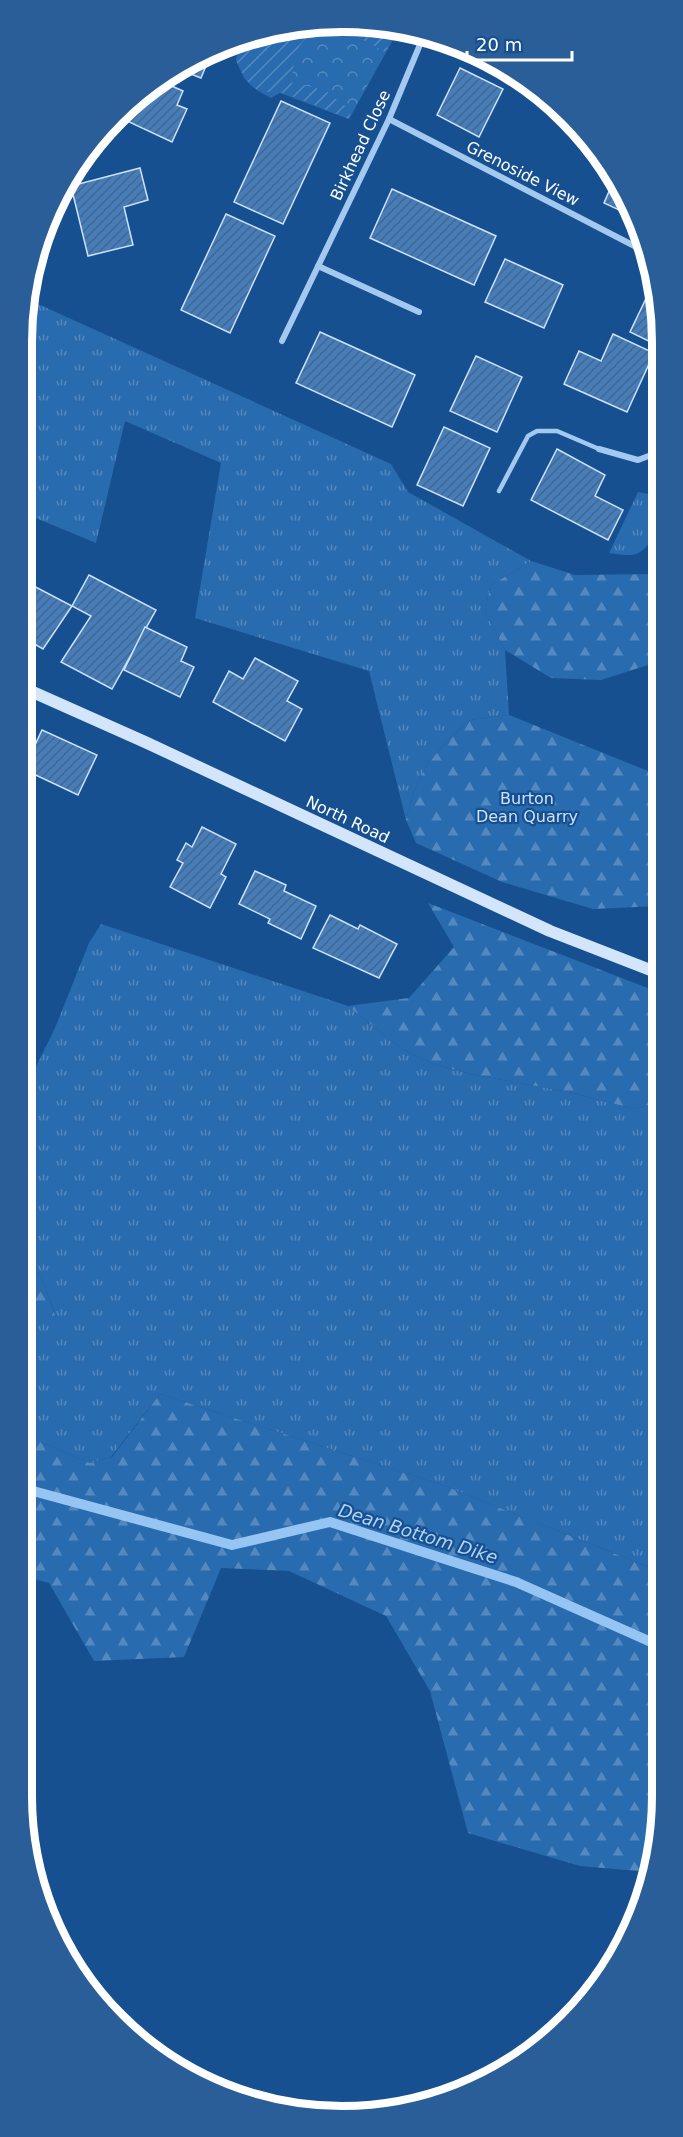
<svg xmlns="http://www.w3.org/2000/svg" width="683" height="2137" font-family="'DejaVu Sans',sans-serif">
  <style>
    .grass { fill: url(#grass-tufts) }
    .forest { fill: url(#forest-firs) }
    .park { fill: url(#park-crowns) }
    .garden { fill: url(#garden-furrows) }
    .lines { fill: none; stroke-linecap: round; stroke-linejoin: round }
    .stream { stroke: #96c5f3; stroke-width: 10 }
    .building { fill: url(#building-hatch); stroke: #cae2fb; stroke-width: 1.5 }
    .service { stroke: #a4c9f0; stroke-width: 4.5 }
    .minor { stroke: #a4c9f0; stroke-width: 6 }
    .secondary { stroke: #d2e5fb; stroke-width: 12 }
    .labels { text-anchor: middle; stroke-width: 4.5; stroke-linejoin: round; paint-order: stroke }
    .street-label { font-size: 16px; fill: #fff; stroke: #175090 }
    .park-label { font-size: 16px; fill: #cae2fb; stroke: #175090 }
    .water-label { font-size: 18px; font-style: italic; fill: #b0d3f7; stroke: #175090 }
    .rim { fill: none; stroke: #fff; stroke-width: 8 }
  </style>
  <defs>
    <pattern id="grass-tufts" width="24" height="20" patternUnits="userSpaceOnUse" patternTransform="scale(1.5)"><rect width="24" height="20" fill="#296baf"/><path d="M3 7l-1-3M5 7V3M7 7l1-3M15 17l-1-3M17 17v-4M19 17l1-3" fill="none" stroke="#5489bf"/></pattern>
    <pattern id="forest-firs" width="22" height="20" patternUnits="userSpaceOnUse" patternTransform="scale(1.5)"><rect width="22" height="20" fill="#296baf"/><path d="M5 1l3.5 6h-7zM16 11l3.5 6h-7z" fill="#5489bf"/></pattern>
    <pattern id="park-crowns" width="20" height="18" patternUnits="userSpaceOnUse" patternTransform="scale(1.5)"><rect width="20" height="18" fill="#296baf"/><path d="M2 6a3 3 0 1 1 6 0M12 15a3 3 0 1 1 6 0" fill="none" stroke="#5489bf"/></pattern>
    <pattern id="garden-furrows" width="10" height="10" patternUnits="userSpaceOnUse" patternTransform="scale(1.5)"><rect width="10" height="10" fill="#296baf"/><path d="M-1 1l2-2M0 10L10 0M9 11l2-2" fill="none" stroke="#5489bf"/></pattern>
    <pattern id="building-hatch" width="6" height="6" patternUnits="userSpaceOnUse" patternTransform="scale(1.5)"><rect width="6" height="6" fill="#447dba"/><path d="M-1 1l2-2M0 6l6-6M5 7l2-2" fill="none" stroke="#486788"/></pattern>
  </defs>
  <rect width="100%" height="100%" fill="#175090"/>
  <g class="grass">
    <polygon points="27,299 391,464 408,492 531,561 490,586 485,613 505,650 509,715 470,720 447,741 426,766 414,791 406,820 369,671 195,618 221,463 125,421 96,543 26,514"/>
    <path d="M638,492L659,496V532C639,555 640,558 609,553Z"/>
    <polygon points="101,924 348,1006 402,1049 433,1064 475,1075 569,1092 634,1109 657,1103 656,1570 445,1486 160,1394 111,1457 90,1463 38,1441 23,1413 23,1305 56,1317 42,1279 23,1251 24,1091 55,1028 89,943"/>
  </g>
  <g class="forest">
    <polygon points="531,561 575,575 659,574 658,666 651,664 601,680 551,678 505,650 485,613 490,586"/>
    <polygon points="509,715 658,775 658,906 593,909 502,882 416,843 406,820 414,791 426,766 447,741 470,720"/>
    <polygon points="428,903 658,992 657,1103 634,1109 569,1092 475,1075 433,1064 402,1049 348,1006 409,998 454,947"/>
    <polygon points="23,1251 42,1279 56,1318 23,1305"/>
    <polygon points="160,1394 445,1486 656,1570 656,1858 650,1872 580,1866 468,1833 430,1691 386,1616 289,1571 221,1568 184,1657 94,1661 49,1583 22,1576 23,1413 38,1441 90,1463 112,1457"/>
  </g>
  <path class="park" d="M279,27H366L394,38L349,119L280,93L271,98C249,86 244,82 236,58L243,42Z"/>
  <g class="garden">
    <path d="M279,27H331C294,38 294,52 292,87L299,84L325,90L351,111L349,119L284,93L258,91L245,79L236,61L239,45Z"/>
    <polygon points="344,27 366,27 392,37 385,52 361,39"/>
  </g>
  <g class="lines">
    <polyline class="stream" points="22,1488 232,1545 330,1522 516,1582 651,1642 656,1646"/>
  </g>
  <g class="building">
    <polygon points="210,56 201,78 178,69"/>
    <polygon points="460,68 503,89 479,137 437,115"/>
    <polygon points="158,80 183,91 177,105 187,109 172,142 127,121 136,103 148,91 152,92"/>
    <polygon points="281,101 330,123 283,224 234,202"/>
    <polygon points="140,168 148,200 124,207 133,245 88,256 71,186"/>
    <polygon points="614,180 629,199 634,217 604,203"/>
    <polygon points="392,189 496,236 474,285 370,238"/>
    <polygon points="226,214 275,236 230,333 181,310"/>
    <polygon points="505,259 563,285 544,328 485,302"/>
    <polygon points="652,286 656,288 659,299 659,346 630,332"/>
    <polygon points="320,332 415,375 392,427 296,383"/>
    <polygon points="613,334 654,353 627,412 564,384 579,351 601,361"/>
    <polygon points="476,356 522,377 497,432 450,411"/>
    <polygon points="444,427 490,448 463,506 417,485"/>
    <polygon points="557,449 605,475 595,496 623,510 608,540 531,500"/>
    <polygon points="89,575 156,610 112,689 61,662 91,616 72,606"/>
    <polygon points="26,582 72,606 43,649 26,639"/>
    <polygon points="145,627 187,647 181,661 194,667 180,697 124,670"/>
    <polygon points="255,658 298,681 287,701 302,709 285,741 213,702 229,671 243,679"/>
    <polygon points="42,730 97,755 78,795 25,770 25,766"/>
    <polygon points="202,827 236,844 221,874 226,877 210,908 170,887 183,863 177,860 186,843 192,847"/>
    <polygon points="255,871 286,885 284,891 316,906 301,939 268,923 270,919 239,904"/>
    <polygon points="330,915 358,929 360,925 397,944 379,978 313,948"/>
  </g>
  <g class="lines">
    <polyline class="service" points="499,491 528,436 537,431 557,431 599,449"/>
    <g class="minor">
      <polyline points="389,119 644,251"/>
      <polyline points="318,266 419,312"/>
      <polyline points="282,341 389,119 424,35"/>
      <polyline points="599,449 638,460 659,452"/>
    </g>
    <polyline class="secondary" points="26,689 145,742 550,931 658,973"/>
  </g>
  <g class="labels">
    <g class="street-label">
      <text transform="translate(360 145) rotate(-65)" y="6">Birkhead Close</text>
      <text transform="translate(523 173) rotate(27)" y="6">Grenoside View</text>
      <text transform="translate(348 819) rotate(25)" y="6">North Road</text>
    </g>
    <g class="park-label">
      <text x="527" y="804">Burton<tspan x="527" dy="18">Dean Quarry</tspan></text>
    </g>
    <g class="water-label">
      <text transform="translate(418 1534) rotate(17)" y="6">Dean Bottom Dike</text>
    </g>
  </g>
  <path d="M0 0H683V2137H0ZM342 32H342A310 310 0 0 1 652 342V1796A310 310 0 0 1 342 2106H342A310 310 0 0 1 32 1796V342A310 310 0 0 1 342 32Z" fill="#2a5e99" fill-rule="evenodd"/>
  <path class="rim" d="M342 32H342A310 310 0 0 1 652 342V1796A310 310 0 0 1 342 2106H342A310 310 0 0 1 32 1796V342A310 310 0 0 1 342 32Z"/>
  <path d="M467 51v9h105v-9" fill="none" stroke="#ffffff" stroke-width="3"/>
  <text x="476" y="51" font-size="18" fill="#ffffff" stroke="#175090" stroke-width="4.5" paint-order="stroke">20 m</text>
</svg>
